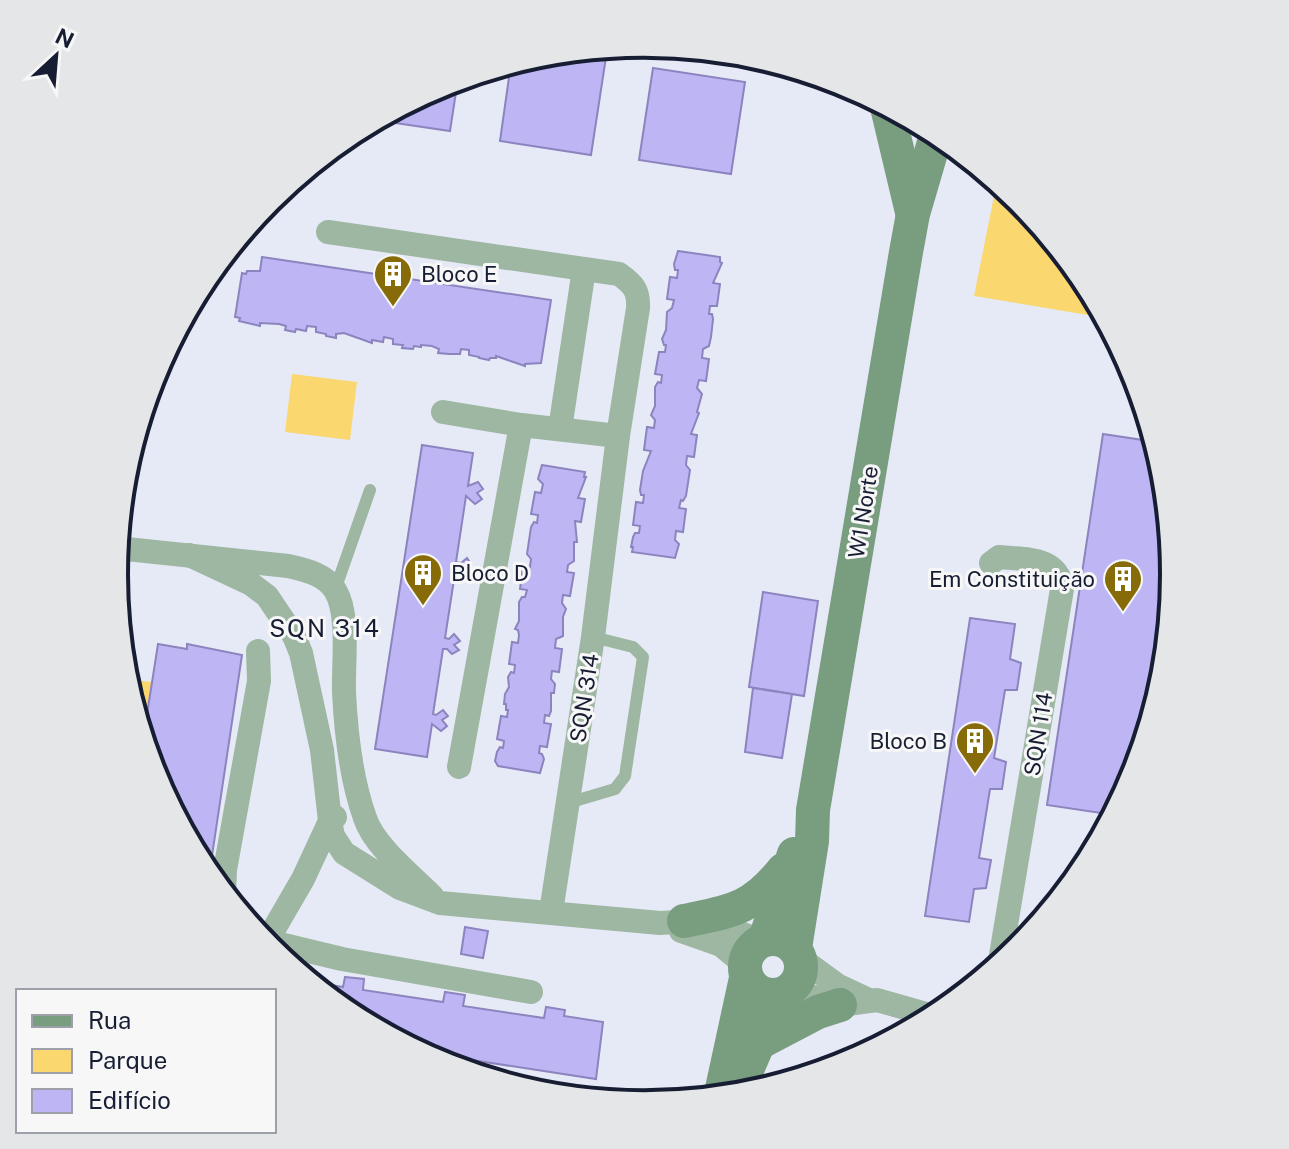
<svg xmlns="http://www.w3.org/2000/svg" width="1289" height="1149" font-family="'Public Sans',sans-serif">
  <style>
    .green { fill: #fbd770 }
    .building { fill: #beb6f4; stroke: #8c84be; stroke-width: 2 }
    .lines { fill: none; stroke-linecap: round; stroke-linejoin: round }
    .lane { stroke: #9eb7a2; stroke-width: 12 }
    .street { stroke: #9eb7a2; stroke-width: 24 }
    .secondary { stroke: #799d7f; stroke-width: 34 }
    .labels { text-anchor: middle; stroke-width: 6; stroke-linejoin: round; paint-order: stroke }
    .poi-label { font-size: 22px; fill: #171e34; stroke: #f7f7f7; text-anchor: start }
    .street-label { font-size: 22px; fill: #171e34; stroke: #f7f7f7 }
    .neighbourhood-label { font-size: 24px; letter-spacing: 2px; fill: #171e34; stroke: #f7f7f7 }
    .rim { fill: none; stroke: #171e34; stroke-width: 4 }
  </style>
  <rect width="100%" height="100%" fill="#e6eaf7"/>
  <g class="green">
    <path d="M997,181C1042,218 1079,267 1106,318L974,296Z"/>
    <polygon points="292,374 357,382 350,440 285,432"/>
    <polygon points="124,679 160,683 150,762"/>
  </g>
  <g class="building">
    <polygon points="571,51 606,57 591,155 500,141 511,63 541,54"/>
    <polygon points="653,68 745,82 731,174 639,160"/>
    <polygon points="458,79 450,131 375,120 442,84"/>
    <polygon points="678,251 720,257 720,262 722,263 713,283 720,284 717,306 710,306 709,314 712,314 713,319 711,337 709,346 703,349 702,358 709,359 706,381 699,380 697,388 702,394 697,412 699,413 691,434 697,435 694,457 687,456 686,465 690,470 686,496 683,501 681,500 679,508 686,509 683,532 676,531 675,540 679,544 675,558 632,552 633,547 631,547 633,537 635,533 639,533 640,526 633,525 636,502 643,503 644,495 641,495 640,490 643,471 651,451 644,450 647,427 654,428 655,420 651,415 655,406 655,387 658,382 661,383 662,375 655,374 659,352 665,352 666,345 664,345 662,339 666,330 667,312 672,308 674,300 667,299 670,277 677,278 678,270 675,270 674,264"/>
    <polygon points="262,257 551,300 541,363 525,364 525,366 496,356 496,358 490,358 489,360 479,358 479,357 469,355 469,350 461,349 460,354 449,354 438,353 439,349 432,346 421,345 421,347 414,346 413,349 402,348 403,345 393,344 393,339 384,337 383,342 372,340 372,343 344,333 336,334 336,338 326,336 326,334 316,332 316,327 307,326 306,331 296,329 295,332 285,330 286,326 279,324 260,323 260,326 239,321 240,318 235,317 242,273 246,274 247,271 260,271"/>
    <polygon points="154,374 138,478 124,478 124,471"/>
    <polygon points="1103,434 1156,442 1165,471 1175,575 1162,687 1134,778 1114,815 1047,805"/>
    <polygon points="422,445 473,453 468,486 478,482 483,489 477,493 482,499 475,504 466,496 456,562 461,563 467,558 471,564 466,569 470,574 463,580 458,572 455,573 445,638 449,639 454,634 460,641 454,645 459,650 452,654 447,649 443,649 433,714 436,715 443,710 448,716 442,720 447,726 441,731 432,724 427,757 375,749"/>
    <polygon points="542,465 585,472 584,477 586,477 578,498 585,499 581,522 575,521 577,542 574,542 574,561 568,565 567,572 574,573 570,596 563,595 562,603 566,609 563,617 563,636 556,639 555,648 562,649 559,672 552,671 551,679 555,684 554,693 551,693 551,711 549,716 545,715 544,723 551,724 547,747 540,746 539,753 542,754 544,759 540,773 498,766 495,761 497,752 500,747 503,748 504,741 497,739 501,716 507,717 508,710 506,710 506,704 504,704 505,694 509,687 508,677 511,672 514,673 515,665 509,664 512,642 518,643 519,635 518,630 515,629 519,621 519,602 522,597 525,597 527,590 520,589 523,566 530,567 531,559 527,554 531,527 534,522 537,523 538,515 531,514 535,492 541,493 543,484 538,479"/>
    <polygon points="763,592 818,601 804,696 749,687"/>
    <polygon points="970,618 1015,624 1010,659 1021,663 1017,690 1005,690 994,758 1006,762 1002,789 990,789 979,858 991,860 986,888 974,889 969,922 925,916"/>
    <polygon points="158,644 187,649 187,644 242,655 209,876 154,777 143,740"/>
    <polygon points="753,688 792,694 782,758 745,752"/>
    <polygon points="465,927 488,931 483,958 461,954"/>
    <polygon points="345,977 364,979 363,990 443,1002 445,992 465,995 463,1006 544,1018 546,1007 565,1010 564,1016 603,1022 596,1079 419,1052 349,1015 308,981 343,987"/>
  </g>
  <g class="lines">
    <g class="lane">
      <polyline points="335,590 370,490"/>
      <polyline points="568,803 615,789 625,776 643,657 633,647 593,637"/>
    </g>
    <g class="street">
      <path d="M328,232L619,274C633,284 639,290 638,308L618,436L593,637L551,912"/>
      <polyline points="443,412 521,425 618,436"/>
      <polyline points="560,429 584,269"/>
      <path d="M117,548L288,566C305,570 325,574 335,590C350,614 343,664 344,692C346,734 351,779 365,818C374,846 412,876 432,896"/>
      <path d="M189,555L251,584L267,596L294,636L301,653L322,750L330,821L333,836L344,853L400,888L440,903L660,923C696,920 727,925 759,941"/>
      <path d="M991,563L999,557C1026,560 1058,556 1062,589L999,967"/>
      <polyline points="459,767 521,425"/>
      <polyline points="224,894 225,870 259,681 258,651"/>
      <polyline points="681,931 721,945 744,964"/>
      <polyline points="260,939 267,941 303,879 330,821 335,817"/>
      <polyline points="267,941 342,959 531,992"/>
      <polyline points="800,958 837,985 869,1000"/>
      <polyline points="790,990 840,1005 877,1000 937,1017"/>
    </g>
    <g class="secondary">
      <polyline points="887,107 912,212"/>
      <path d="M684,921C731,911 751,910 783,870"/>
      <circle cx="773" cy="967" r="28"/>
      <polyline points="765,939 794,854"/>
      <polyline points="795,948 812,841 813,810 906,252 913,214 937,132"/>
      <polyline points="757,1044 818,1012 840,1005"/>
      <polyline points="741,1084 779,995"/>
      <polyline points="720,1098 746,978"/>
    </g>
  </g>
  <defs>
    <g id="building-pin" transform="scale(2)"><path d="M0 17L-7.5 6A9.5 9.5 0 1 1 7.5 6Z" fill="#876b09" stroke="#f7f7f7"/><path d="M-4-6H4V6H1V3H-1V6H-4ZM-2.5-4.3h1.7v1.8h-1.7ZM.8-4.3h1.7v1.8H.8ZM-2.5-1h1.7V.8h-1.7ZM.8-1h1.7V.8H.8Z" fill="#fff"/></g>
  </defs>
  <g fill-rule="evenodd">
    <use href="#building-pin" x="393" y="274"/>
    <use href="#building-pin" x="423" y="573"/>
    <use href="#building-pin" x="1123" y="579"/>
    <use href="#building-pin" x="975" y="741"/>
  </g>
  <g class="labels">
    <g class="poi-label">
      <text x="421" y="282">Bloco E</text>
      <text x="451" y="581">Bloco D</text>
      <text x="1095" y="587" text-anchor="end">Em Constituição</text>
      <text x="947" y="749" text-anchor="end">Bloco B</text>
    </g>
    <g class="street-label">
      <text transform="translate(863 512) rotate(-81)" y="8">W1 Norte</text>
      <text transform="translate(584 698) rotate(-81)" y="8">SQN 314</text>
      <text transform="translate(1038 734) rotate(-81)" y="8">SQN 114</text>
    </g>
    <g class="neighbourhood-label">
      <text x="325" y="637">SQN 314</text>
    </g>
  </g>
  <path d="M0 0H1289V1149H0ZM128 574a516 516 0 1 1 1032 0a516 516 0 1 1-1032 0Z" fill="#e5e6e7" fill-rule="evenodd"/>
  <path class="rim" d="M128 574a516 516 0 1 1 1032 0a516 516 0 1 1-1032 0Z"/>
  <rect x="16" y="989" width="260" height="144" fill="#f7f7f7" stroke="#9da0a9" stroke-width="2"/>
  <rect x="32" y="1015" width="40" height="12" fill="#799d7f" stroke="#9da0a9" stroke-width="2"/>
  <text x="88" y="1029" font-size="24" fill="#171e34">Rua</text>
  <rect x="32" y="1049" width="40" height="24" fill="#fbd770" stroke="#9da0a9" stroke-width="2"/>
  <text x="88" y="1069" font-size="24" fill="#171e34">Parque</text>
  <rect x="32" y="1089" width="40" height="24" fill="#beb6f4" stroke="#9da0a9" stroke-width="2"/>
  <text x="88" y="1109" font-size="24" fill="#171e34">Edifício</text>
  <g transform="translate(56 56) rotate(26)" stroke="#f7f7f7" stroke-width="6" paint-order="stroke">
  <path d="M0-6L14 30L0 20L-14 30Z" fill="#171e34"/>
  <text y="-12" font-size="22" font-weight="bold" text-anchor="middle" fill="#171e34">N</text>
  </g>
</svg>
